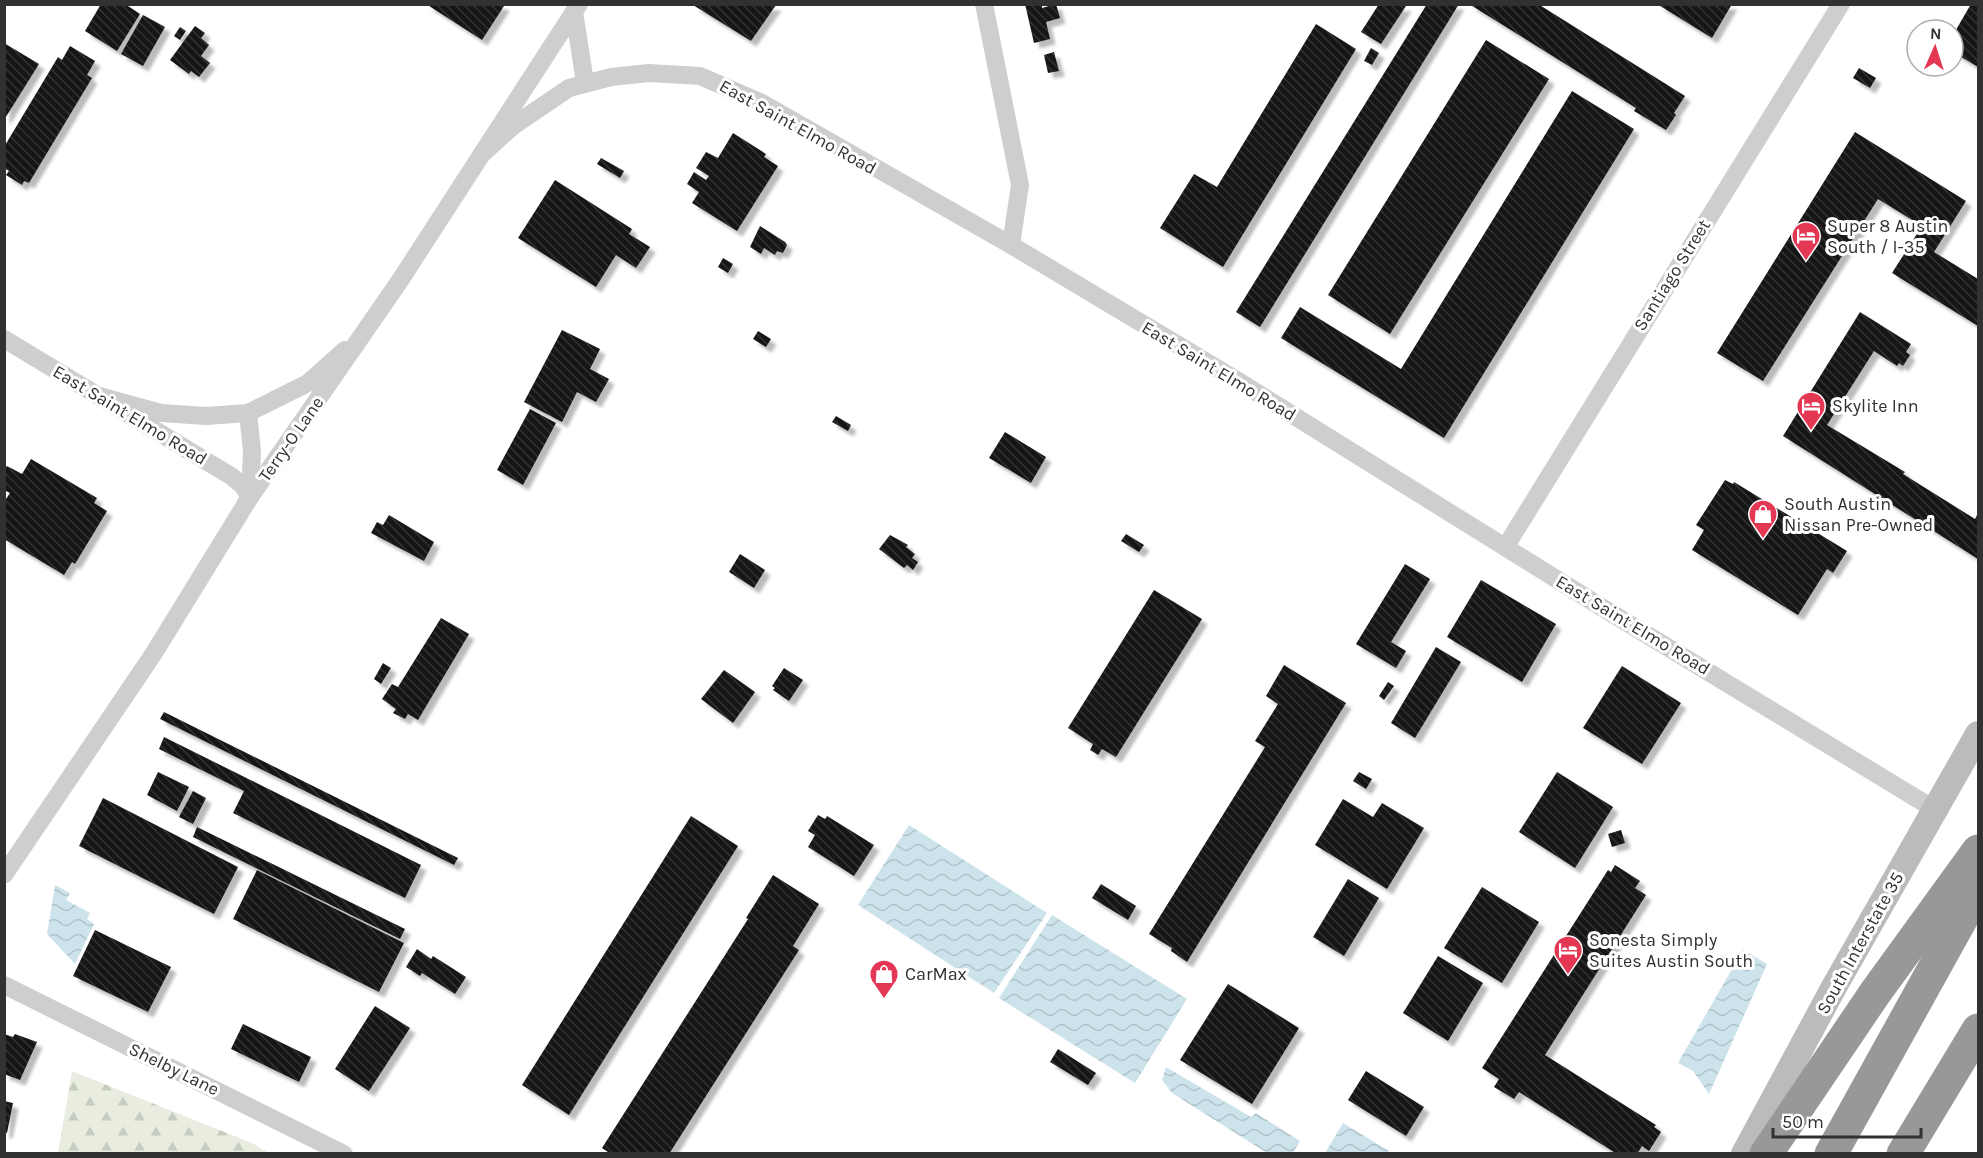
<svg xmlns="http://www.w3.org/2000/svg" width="1983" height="1158" font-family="Karla,sans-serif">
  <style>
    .forest { fill: url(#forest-firs) }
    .water { fill: url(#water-waves) }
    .building { fill: url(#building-back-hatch); filter: url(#shadow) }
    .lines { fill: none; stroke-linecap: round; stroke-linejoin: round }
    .street { stroke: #cecece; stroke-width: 18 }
    .secondary { stroke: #bbb; stroke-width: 26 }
    .highway { stroke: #989898; stroke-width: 33 }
    .labels { text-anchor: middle; stroke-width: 6; stroke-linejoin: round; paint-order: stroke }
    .street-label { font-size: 18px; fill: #313131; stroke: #fff }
    .poi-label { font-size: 18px; fill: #313131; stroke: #fff; text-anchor: start }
  </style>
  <defs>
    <pattern id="forest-firs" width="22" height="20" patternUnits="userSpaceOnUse" patternTransform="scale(1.5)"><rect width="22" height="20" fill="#e8eddf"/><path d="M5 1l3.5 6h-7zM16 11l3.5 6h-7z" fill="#c7ccc0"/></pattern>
    <pattern id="water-waves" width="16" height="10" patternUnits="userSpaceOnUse" patternTransform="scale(1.5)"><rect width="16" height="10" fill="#cce3ec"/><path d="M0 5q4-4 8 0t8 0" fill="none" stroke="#b0c3cb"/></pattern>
    <pattern id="building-back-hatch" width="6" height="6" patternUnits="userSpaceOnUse" patternTransform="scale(1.5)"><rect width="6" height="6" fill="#181818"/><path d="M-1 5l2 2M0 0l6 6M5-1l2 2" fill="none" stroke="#313131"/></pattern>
    <filter id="shadow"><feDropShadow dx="5.5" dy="5.5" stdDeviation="1.5" flood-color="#0004"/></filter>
  </defs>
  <rect width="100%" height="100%" fill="#fff"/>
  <polygon class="forest" points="72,1071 252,1143 269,1153 58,1153"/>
  <g class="water">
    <polygon points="909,825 1047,913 994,993 858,905"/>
    <polygon points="55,885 70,893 66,900 90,913 87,919 94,924 75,964 47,934"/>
    <polygon points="1052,915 1187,999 1135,1083 999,998"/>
    <polygon points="1743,950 1767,964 1709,1094 1693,1071 1678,1063"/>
    <polygon points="1166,1067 1251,1117 1256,1113 1300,1141 1293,1153 1267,1153 1172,1093 1162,1080"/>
    <polygon points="1343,1123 1389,1151 1388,1153 1325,1153"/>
  </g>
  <g class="building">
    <polygon points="101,4 125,4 140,14 117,51 85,31"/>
    <polygon points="426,4 502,4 504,6 482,40"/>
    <polygon points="1025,4 1042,4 1042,8 1056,4 1060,18 1046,22 1050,39 1034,43"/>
    <polygon points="1379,4 1406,6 1381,44 1361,32"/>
    <polygon points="1427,4 1459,4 1260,327 1236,312"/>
    <polygon points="1469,4 1538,4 1685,96 1674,113 1676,115 1666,130 1634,111 1636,108"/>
    <polygon points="1657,4 1732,4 1712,38"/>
    <polygon points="1971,4 1978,4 1978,67 1953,52 1953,35"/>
    <polygon points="693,5 776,5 751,41"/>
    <polygon points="143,15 165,27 143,66 121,54"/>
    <polygon points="1316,24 1356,49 1223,267 1160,228 1194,174 1217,187"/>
    <polygon points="195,26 205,33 201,38 209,45 201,56 210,63 199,77 191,71 189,74 170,60"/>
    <polygon points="180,27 186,31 180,40 174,36"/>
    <polygon points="1486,40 1549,79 1390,334 1328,295"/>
    <polygon points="4,43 39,64 4,120"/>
    <polygon points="70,46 95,61 87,75 92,78 29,183 24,181 22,185 6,175 9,171 4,168 4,147 58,57 62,60"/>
    <polygon points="1371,48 1379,53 1372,65 1364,61"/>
    <polygon points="1054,52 1059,71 1048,73 1044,55"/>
    <polygon points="1859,68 1876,78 1870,88 1853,78"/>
    <polygon points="1572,91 1634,129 1444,438 1281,338 1300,307 1401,369"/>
    <polygon points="1855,132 1966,201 1934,252 1978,279 1978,326 1892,273 1922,226 1878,199 1763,381 1717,353"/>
    <polygon points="733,133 766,154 764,157 778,166 737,231 692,203 699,192 687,184 694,172 706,180 709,176 696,168 706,152 718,158"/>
    <polygon points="601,158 624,171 620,178 597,164"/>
    <polygon points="555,180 632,229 629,234 650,247 636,268 616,255 596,287 518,238"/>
    <polygon points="760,226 785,242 787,245 783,253 777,251 775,255 764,248 761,254 750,247"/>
    <polygon points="723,258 733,264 728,273 718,267"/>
    <polygon points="1860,312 1911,344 1906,352 1910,355 1903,366 1899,363 1897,366 1874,351 1827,425 1905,472 1903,474 1975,519 1978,513 1978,559 1783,436"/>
    <polygon points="562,330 600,349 590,369 609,379 596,402 577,392 562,422 524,402"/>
    <polygon points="758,331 771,339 766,347 753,339"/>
    <polygon points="530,409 556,423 523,485 497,470"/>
    <polygon points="836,416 851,425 848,431 832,422"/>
    <polygon points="1005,432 1046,457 1031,483 989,458"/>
    <polygon points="31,459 97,498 94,503 107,511 75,564 72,562 64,575 4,539 4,502 10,493 4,490 4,470 7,466 22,474"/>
    <polygon points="1725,480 1733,484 1734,482 1847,551 1833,573 1827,569 1798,615 1692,550 1704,530 1696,525"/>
    <polygon points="389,515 434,542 424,561 371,533 377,522 383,525"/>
    <polygon points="1126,534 1144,545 1139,552 1121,541"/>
    <polygon points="890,535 908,545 906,547 915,554 912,558 918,562 913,570 907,565 904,568 879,549"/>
    <polygon points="740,554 765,570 754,588 729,572"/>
    <polygon points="1405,564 1430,579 1391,642 1406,651 1396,668 1356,644"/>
    <polygon points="1481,580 1556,624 1522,682 1447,637"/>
    <polygon points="1154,590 1202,619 1116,757 1102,749 1098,755 1090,750 1093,744 1068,728"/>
    <polygon points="441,618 469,634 418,720 408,714 405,719 393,713 396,709 382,699 392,684 398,687"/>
    <polygon points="1436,647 1461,662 1415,738 1391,723"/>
    <polygon points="383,663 391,668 381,684 374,679"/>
    <polygon points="1284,665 1346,703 1187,962 1171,951 1172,948 1149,934 1265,747 1255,741 1278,704 1266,696"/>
    <polygon points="1622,666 1681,703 1642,764 1583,728"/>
    <polygon points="784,668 803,680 789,701 773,690 775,688 772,686"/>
    <polygon points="724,670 755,692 733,723 701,699"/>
    <polygon points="1388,682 1394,686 1384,700 1379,696"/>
    <polygon points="164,712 458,858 454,865 160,719"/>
    <polygon points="164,737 421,865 405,898 233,813 244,791 159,749"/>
    <polygon points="158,772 189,787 177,811 147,795"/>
    <polygon points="1359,772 1372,779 1366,789 1353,781"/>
    <polygon points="1557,772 1613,807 1575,868 1519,832"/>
    <polygon points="193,791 206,798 193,824 179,817"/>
    <polygon points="103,798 238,867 214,914 79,846"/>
    <polygon points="1343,799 1373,817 1382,803 1424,828 1387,889 1315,845"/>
    <polygon points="818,815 825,819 827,816 874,845 854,876 808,847 815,835 808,831"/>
    <polygon points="691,816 738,846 569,1115 522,1085"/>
    <polygon points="197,827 405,929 400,939 193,837"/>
    <polygon points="1621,830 1625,843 1612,847 1608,834"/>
    <polygon points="1615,865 1640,881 1635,888 1646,895 1545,1055 1656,1125 1654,1127 1661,1132 1649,1151 1642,1146 1637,1154 1617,1154 1519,1092 1514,1099 1494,1087 1499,1079 1482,1068 1608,870 1611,872"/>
    <polygon points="257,870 404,943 379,992 233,919"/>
    <polygon points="773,875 819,904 793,946 799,950 669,1154 611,1154 602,1148 748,919 746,918"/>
    <polygon points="1348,879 1379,898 1344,956 1313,937"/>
    <polygon points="1101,884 1136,906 1128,920 1092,898"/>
    <polygon points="1482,887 1539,922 1502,983 1444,948"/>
    <polygon points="95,930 171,967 148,1012 73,976"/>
    <polygon points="417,949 431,959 433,956 466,977 455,994 422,973 420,976 406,967"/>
    <polygon points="1438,956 1483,983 1448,1041 1403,1013"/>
    <polygon points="1228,984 1299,1028 1252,1104 1180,1060"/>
    <polygon points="375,1006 410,1028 369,1091 335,1069"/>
    <polygon points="243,1024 311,1057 299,1082 231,1049"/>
    <polygon points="4,1034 13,1037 15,1034 37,1042 20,1080 4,1074"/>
    <polygon points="1058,1049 1096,1073 1088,1085 1050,1062"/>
    <polygon points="1366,1071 1424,1107 1406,1136 1348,1100"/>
    <polygon points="4,1101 13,1103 7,1133 4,1133"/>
  </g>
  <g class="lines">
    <g class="street">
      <polyline points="984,4 1020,185 1011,245"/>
      <polyline points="574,12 585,82"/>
      <polyline points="482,154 513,126 569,88 611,77 649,73 700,76 762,103 1011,245 1235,379 1598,605 1934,809"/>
      <polyline points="4,339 231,476 242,485 250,497"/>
      <polyline points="99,396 161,413 206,416 248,413 308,383 345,350"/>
      <polyline points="248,413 252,451 250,497"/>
      <polyline points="1506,546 1841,4"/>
      <polyline points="4,875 154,653 250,497 399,282 579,4"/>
      <polyline points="4,985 344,1154"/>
    </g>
    <polyline class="secondary" points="1744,1154 1834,987 1978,734"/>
    <g class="highway">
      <polyline points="1766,1154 1875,993 1978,851"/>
      <polyline points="1831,1154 1978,889"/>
      <polyline points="1903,1154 1978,1030"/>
    </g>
  </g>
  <defs>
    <g id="hotel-pin" transform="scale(1.5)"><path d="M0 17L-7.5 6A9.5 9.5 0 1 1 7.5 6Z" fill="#e33753" stroke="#fff"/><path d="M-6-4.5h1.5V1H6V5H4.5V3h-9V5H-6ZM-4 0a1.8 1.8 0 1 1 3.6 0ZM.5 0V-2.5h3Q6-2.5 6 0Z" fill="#fff"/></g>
    <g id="shop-pin" transform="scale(1.5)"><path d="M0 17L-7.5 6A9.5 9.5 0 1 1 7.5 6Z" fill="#e33753" stroke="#fff"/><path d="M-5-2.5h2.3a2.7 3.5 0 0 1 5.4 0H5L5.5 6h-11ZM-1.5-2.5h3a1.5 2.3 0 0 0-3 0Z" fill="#fff"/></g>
  </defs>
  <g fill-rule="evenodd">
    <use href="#hotel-pin" x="1806" y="236"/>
    <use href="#hotel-pin" x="1811" y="406"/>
    <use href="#shop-pin" x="1763" y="514"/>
    <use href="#hotel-pin" x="1568" y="950"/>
    <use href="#shop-pin" x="884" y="974"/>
  </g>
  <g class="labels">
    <g class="street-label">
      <text transform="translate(798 127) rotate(29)" y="6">East Saint Elmo Road</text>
      <text transform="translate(1672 275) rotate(-58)" y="6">Santiago Street</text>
      <text transform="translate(1219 371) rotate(31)" y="6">East Saint Elmo Road</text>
      <text transform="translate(130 415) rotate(31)" y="6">East Saint Elmo Road</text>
      <text transform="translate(291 439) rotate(-55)" y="6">Terry-O Lane</text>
      <text transform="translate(1633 625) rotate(31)" y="6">East Saint Elmo Road</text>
      <text transform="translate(1860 943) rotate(-61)" y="6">South Interstate 35</text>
      <text transform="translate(174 1069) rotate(26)" y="6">Shelby Lane</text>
    </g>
    <g class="poi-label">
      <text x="1827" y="232">Super 8 Austin<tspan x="1827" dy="21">South / I-35</tspan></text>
      <text x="1832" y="412">Skylite Inn</text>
      <text x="1784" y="510">South Austin<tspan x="1784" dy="21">Nissan Pre-Owned</tspan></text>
      <text x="1589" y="946">Sonesta Simply<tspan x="1589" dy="21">Suites Austin South</tspan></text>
      <text x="905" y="980">CarMax</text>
    </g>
  </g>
  <rect width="1983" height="1158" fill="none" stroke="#313131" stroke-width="12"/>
  <g transform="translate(1935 48) rotate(3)"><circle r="28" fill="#ffffff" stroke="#adadad" stroke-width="1.5"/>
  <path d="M0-4.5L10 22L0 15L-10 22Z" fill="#e33753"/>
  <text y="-9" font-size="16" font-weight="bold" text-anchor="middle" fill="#313131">N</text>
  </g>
  <path d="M1773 1128v9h148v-9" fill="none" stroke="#313131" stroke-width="3"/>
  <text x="1782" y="1128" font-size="18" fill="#313131" stroke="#ffffff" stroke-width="4.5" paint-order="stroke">50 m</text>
</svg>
